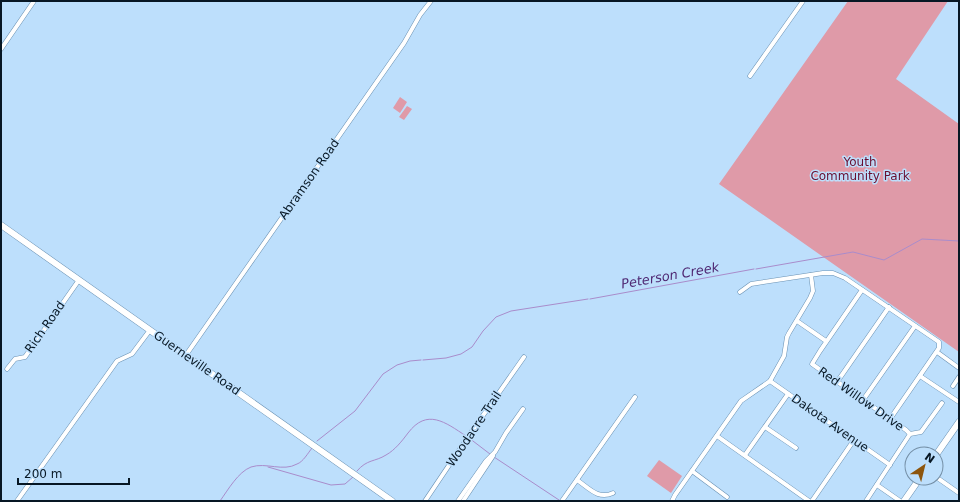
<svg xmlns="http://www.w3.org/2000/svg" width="960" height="502" font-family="'DejaVu Sans',sans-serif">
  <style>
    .green { fill: #df9aa8 }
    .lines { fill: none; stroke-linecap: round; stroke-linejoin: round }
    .stream { stroke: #a98ccb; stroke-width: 1 }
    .street-casing { stroke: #6991b3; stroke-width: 5 }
    .secondary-casing { stroke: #6991b3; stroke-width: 7 }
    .street { stroke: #fff; stroke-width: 4 }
    .secondary { stroke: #fff; stroke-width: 6 }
    .labels { text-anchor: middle; stroke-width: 3; stroke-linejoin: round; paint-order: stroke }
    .park-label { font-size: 12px; fill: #690d2f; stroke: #bddffc }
    .street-label { font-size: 12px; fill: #071724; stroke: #bddffc }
    .water-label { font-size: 13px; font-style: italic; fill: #4f2873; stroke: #bddffc }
  </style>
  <rect width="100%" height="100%" fill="#bddffc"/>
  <g class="green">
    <polygon points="848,1 948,1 896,79 959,124 959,352 719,184"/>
    <polygon points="400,97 407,102 400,113 393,108"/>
    <polygon points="407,106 412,109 404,120 399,117"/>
    <polygon points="659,460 682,476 671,493 647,476"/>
  </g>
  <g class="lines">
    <g class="stream">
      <polyline points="756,269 853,252 884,260 922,239 959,241"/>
      <polyline points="590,299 754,269"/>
      <polyline points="423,360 446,358 461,354 472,347 483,331 496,317 511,311 588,299"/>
      <polyline points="469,438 490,454"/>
      <polyline points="317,441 355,411 383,374 397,365 410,361 421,360"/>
      <polyline points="494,457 559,500"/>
      <polyline points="268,467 331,485 345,484 353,477"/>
      <path d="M357,471C367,459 375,462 386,455C395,450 402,441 408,433C427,408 445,422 466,436"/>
      <path d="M220,501C228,490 238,472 251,467C266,462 283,472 297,464C303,462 308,453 312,448"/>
    </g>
    <g class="street-casing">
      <g id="street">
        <polyline points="1,49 34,1"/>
        <polyline points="750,76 803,1"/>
        <polyline points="862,290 820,351 812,364 906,430 910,434"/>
        <polyline points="740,292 751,284 823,273 833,273 845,278 939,342 939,348 890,419"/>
        <polyline points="797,321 826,341"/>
        <polyline points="937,352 959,368"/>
        <polyline points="186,355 404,43 420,15 431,1"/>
        <polyline points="7,369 15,359 25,357 79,280"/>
        <polyline points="920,376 959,402"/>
        <polyline points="770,381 890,465"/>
        <polyline points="837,382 889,307"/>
        <polyline points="953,386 959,377"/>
        <polyline points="863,400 915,326"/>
        <polyline points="765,427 796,448"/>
        <polyline points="717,436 809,501"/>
        <polyline points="745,455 788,394"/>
        <polyline points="692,471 727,497"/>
        <polyline points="936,477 959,493"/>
        <path d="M577,480C589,488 598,500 613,493"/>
        <polyline points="877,485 900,501"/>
        <polyline points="17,501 117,361 132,354 150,330"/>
        <polyline points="425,501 470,434 524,357"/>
        <polyline points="458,501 486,461 495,452 506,433 523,409"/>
        <polyline points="463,501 493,456"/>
        <polyline points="562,501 635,397"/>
        <polyline points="672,501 675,495 741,401 770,381 784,356 787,337 789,333 810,298 813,291 811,275"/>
        <polyline points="812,501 854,440"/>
        <polyline points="866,501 910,434 921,432 942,403"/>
      </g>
    </g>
    <g class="secondary-casing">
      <g id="secondary">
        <polyline points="1,225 392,501"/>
        <polyline points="936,455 959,422"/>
        <polyline points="904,501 920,478"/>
      </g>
    </g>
    <use href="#street" class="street"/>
    <use href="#secondary" class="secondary"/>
  </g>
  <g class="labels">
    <g class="park-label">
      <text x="860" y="166">Youth<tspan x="860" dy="14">Community Park</tspan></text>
    </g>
    <g class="street-label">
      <text transform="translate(309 179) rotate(-55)" y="4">Abramson Road</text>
      <text transform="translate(45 327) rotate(-55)" y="4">Rich Road</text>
      <text transform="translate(197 363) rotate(35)" y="4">Guerneville Road</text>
      <text transform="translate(861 399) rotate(35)" y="4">Red Willow Drive</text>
      <text transform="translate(830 423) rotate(35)" y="4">Dakota Avenue</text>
      <text transform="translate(474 429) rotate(-56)" y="4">Woodacre Trail</text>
    </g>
    <g class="water-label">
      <text transform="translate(670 275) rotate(-10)" y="5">Peterson Creek</text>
    </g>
  </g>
  <rect width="960" height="502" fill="none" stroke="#071724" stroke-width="4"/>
  <g transform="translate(924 466) rotate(35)"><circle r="19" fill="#bddffc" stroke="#748fa6"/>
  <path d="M0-3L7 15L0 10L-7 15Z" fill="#8d550c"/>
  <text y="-6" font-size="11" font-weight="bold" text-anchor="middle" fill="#071724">N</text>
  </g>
  <path d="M18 478v6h111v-6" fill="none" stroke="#071724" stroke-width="2"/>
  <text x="24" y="478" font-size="12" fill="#071724" stroke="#bddffc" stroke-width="3" paint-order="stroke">200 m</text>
</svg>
